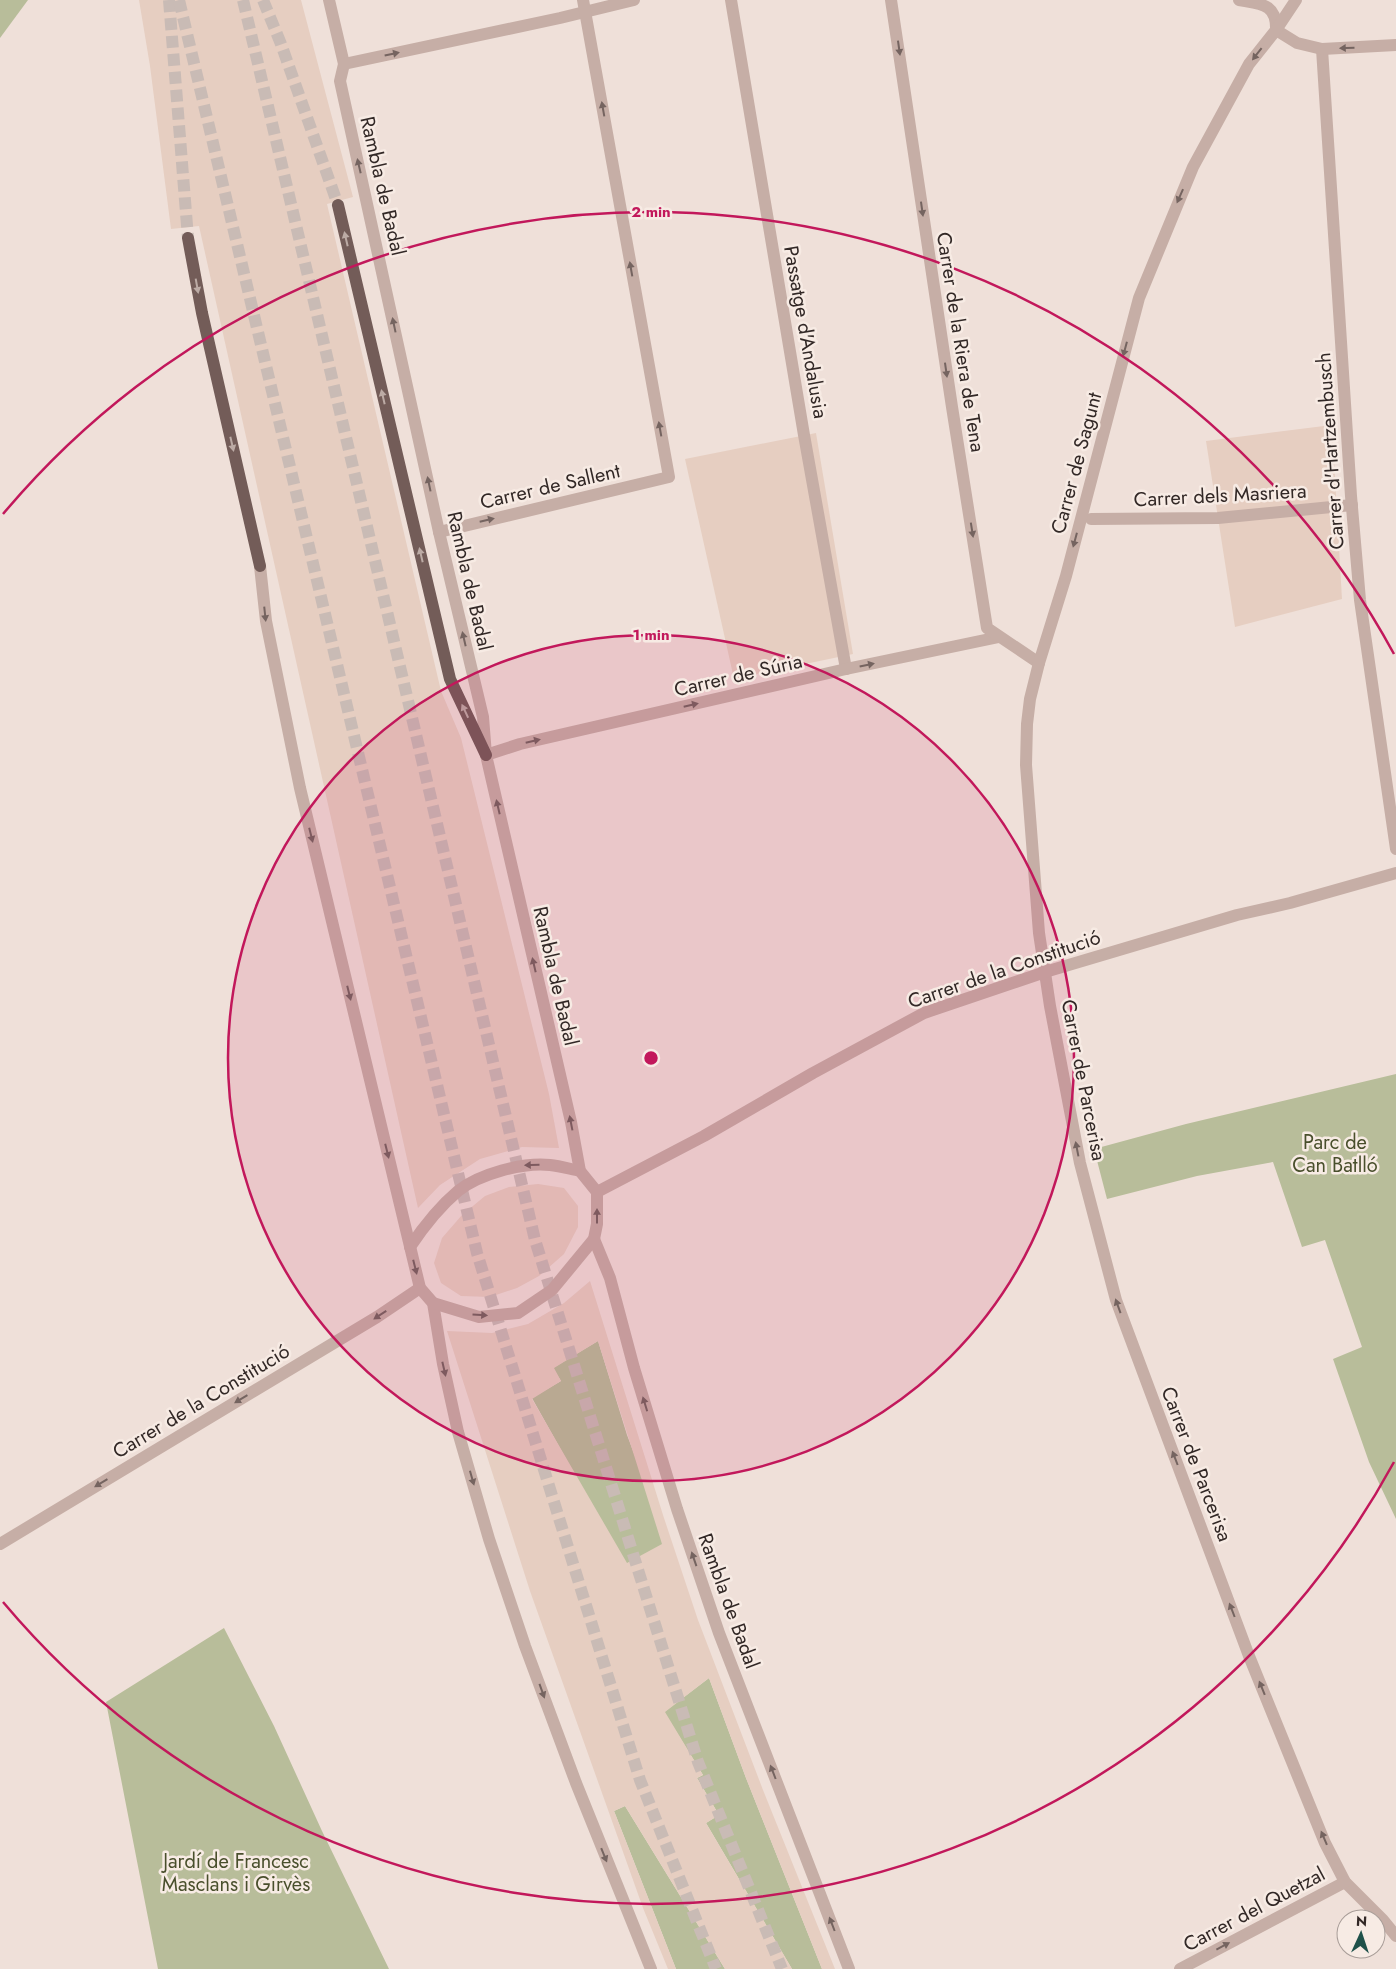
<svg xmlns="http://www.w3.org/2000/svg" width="1396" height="1969" font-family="Jost,sans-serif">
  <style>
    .green { fill: #b8bd9a }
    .plaza { fill: #e6cec1; fill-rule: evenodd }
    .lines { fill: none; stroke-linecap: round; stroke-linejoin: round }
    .primary-tunnel { stroke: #c9bbb5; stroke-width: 12; stroke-dasharray: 12 6; stroke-linecap: butt }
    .pedestrian { stroke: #c6aea6; stroke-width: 12 }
    .minor { stroke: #c6aea6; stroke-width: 12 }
    .tertiary { stroke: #c6aea6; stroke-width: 12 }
    .primary { stroke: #735c58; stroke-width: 12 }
    .oneway { fill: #756460 }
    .oneway2 { fill: #bcaba5 }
    .ring { fill: none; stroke: #c2185b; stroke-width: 2.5 }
    .labels { text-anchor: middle; stroke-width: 5; stroke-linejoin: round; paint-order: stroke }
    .street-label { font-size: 20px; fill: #322826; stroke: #f7ebe4 }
    .park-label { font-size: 20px; fill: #494f2c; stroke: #f7ebe4 }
    .centre { fill: #c2185b; stroke: #f7ebe4; stroke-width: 2.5 }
    .ring-label { font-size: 15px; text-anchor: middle; font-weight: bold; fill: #c2185b; stroke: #f7ebe4; stroke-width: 5; stroke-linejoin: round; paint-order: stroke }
  </style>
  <rect width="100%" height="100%" fill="#efe0d9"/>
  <g class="green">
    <polygon points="0,0 28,0 0,38"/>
    <polygon points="1396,1074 1396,1519 1369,1462 1333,1359 1362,1347 1325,1240 1302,1247 1273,1162 1197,1176 1107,1199 1094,1149 1186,1124"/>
    <polygon points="598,1341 627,1435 666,1538 656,1620 532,1398 561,1381 553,1368"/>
    <polygon points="224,1628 274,1726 322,1831 389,1969 158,1969 106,1702"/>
    <polygon points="709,1678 746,1778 822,1969 792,1969 706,1823 719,1815 697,1778 703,1775 664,1712"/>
    <polygon points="625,1806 725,1969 676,1969 614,1811"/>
  </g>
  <g class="plaza">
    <polygon points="139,0 301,0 353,197 327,204 441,691 461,738 549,1094 559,1148 522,1147 480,1159 440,1185 418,1208 199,226 171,229 150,66"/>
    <polygon points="1332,425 1342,599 1235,627 1206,441"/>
    <polygon points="816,433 853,654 734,679 685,459"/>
    <polygon points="538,1184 564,1188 578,1206 578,1227 564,1254 539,1276 517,1288 490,1297 461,1296 441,1283 434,1263 442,1238 462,1215 485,1196 509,1187"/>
    <path d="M590,1281L663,1515L698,1620L763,1790L835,1969H822L746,1778L709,1678L665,1712L703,1775L697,1778L719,1815L706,1823L792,1969H725L625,1806L614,1811L676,1969H668L643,1908L530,1591L447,1331L492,1333L528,1324L564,1303ZM598,1341L662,1544L627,1563L532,1399L561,1381L554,1368Z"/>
  </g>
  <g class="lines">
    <g class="primary-tunnel">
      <polyline points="169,0 188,238"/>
      <polyline points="179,0 477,1253 640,1780 716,1969"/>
      <polyline points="243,0 535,1240 698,1762 782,1969"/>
      <polyline points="263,0 281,44 338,205"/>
    </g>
    <g class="pedestrian">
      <polyline points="731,0 804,435 846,669"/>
      <polyline points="1322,49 1351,496 1360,600 1396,849"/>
      <polyline points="1091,519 1218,518 1352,505"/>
    </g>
    <g class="minor">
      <polyline points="329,0 344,64 340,81 439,532 483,717 486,755 520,744 846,669 999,637"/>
      <polyline points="891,0 952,407 987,628 1039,663"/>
      <path d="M1239,0C1260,4 1277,3 1276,30L1297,43L1322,49L1396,45"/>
      <polyline points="1296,0 1276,30 1249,64 1193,167 1139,298 1066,576 1039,663 1030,699 1027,724 1026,765 1039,933 1050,1006 1080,1163 1116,1300 1249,1656 1325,1843 1345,1882 1383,1920 1396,1936"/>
      <polyline points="344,64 560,18 634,0"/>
      <polyline points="439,532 669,477 583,0"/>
      <polyline points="597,1192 704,1136 813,1073 924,1013 1045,972 1237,915 1290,903 1396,873"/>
      <polyline points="1180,1969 1345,1882"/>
    </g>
    <g class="tertiary">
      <polyline points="260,566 266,621 300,788 420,1288 433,1303 443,1364 458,1432 489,1539 525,1646 576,1783 651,1969"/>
      <polyline points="594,1239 610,1278 634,1368 677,1509 719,1633 849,1969"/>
      <path d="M410,1247C424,1226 439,1207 458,1191C479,1174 523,1162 550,1165C560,1166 570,1169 580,1171"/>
      <polyline points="433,1303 479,1317 518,1313 552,1290 594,1239 597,1224 597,1192 580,1171 571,1122 486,755"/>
      <polyline points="0,1544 377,1317 420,1288"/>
    </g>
    <g class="primary">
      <polyline points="338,205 450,679 486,755"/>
      <polyline points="188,238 202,313 260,566"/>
    </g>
  </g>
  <defs><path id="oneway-solid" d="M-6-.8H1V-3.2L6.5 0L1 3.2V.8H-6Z" transform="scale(1.25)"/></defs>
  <g class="oneway">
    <use href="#oneway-solid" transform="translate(899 48) rotate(82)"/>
    <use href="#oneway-solid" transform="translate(1347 48) rotate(178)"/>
    <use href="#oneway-solid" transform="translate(392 54) rotate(-12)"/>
    <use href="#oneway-solid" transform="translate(1257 54) rotate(128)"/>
    <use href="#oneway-solid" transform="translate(603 109) rotate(-100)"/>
    <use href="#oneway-solid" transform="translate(359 166) rotate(-103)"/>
    <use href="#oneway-solid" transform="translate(1180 196) rotate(114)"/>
    <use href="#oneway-solid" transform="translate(922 209) rotate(82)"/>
    <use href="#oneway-solid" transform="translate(631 269) rotate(-100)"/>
    <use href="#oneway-solid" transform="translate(394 325) rotate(-102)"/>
    <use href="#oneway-solid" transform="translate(1125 349) rotate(105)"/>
    <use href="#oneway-solid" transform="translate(946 370) rotate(82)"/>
    <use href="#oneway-solid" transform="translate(660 429) rotate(-100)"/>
    <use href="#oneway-solid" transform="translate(429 484) rotate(-102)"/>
    <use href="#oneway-solid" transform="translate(487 520) rotate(-13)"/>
    <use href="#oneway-solid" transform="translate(972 530) rotate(81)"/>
    <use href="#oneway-solid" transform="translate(1075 540) rotate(105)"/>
    <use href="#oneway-solid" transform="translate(265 614) rotate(84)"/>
    <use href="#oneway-solid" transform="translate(464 639) rotate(-103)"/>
    <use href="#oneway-solid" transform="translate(867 665) rotate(-12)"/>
    <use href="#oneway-solid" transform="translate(691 705) rotate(-13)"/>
    <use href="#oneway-solid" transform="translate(533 741) rotate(-13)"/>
    <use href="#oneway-solid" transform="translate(498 807) rotate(-103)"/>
    <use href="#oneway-solid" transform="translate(311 835) rotate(76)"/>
    <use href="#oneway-solid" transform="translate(534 965) rotate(-103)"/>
    <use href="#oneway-solid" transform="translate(349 993) rotate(76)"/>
    <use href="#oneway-solid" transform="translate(571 1123) rotate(-101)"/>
    <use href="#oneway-solid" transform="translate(1077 1149) rotate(-101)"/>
    <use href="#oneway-solid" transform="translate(387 1151) rotate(76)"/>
    <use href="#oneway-solid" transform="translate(532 1165) rotate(178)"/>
    <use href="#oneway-solid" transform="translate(597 1216) rotate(-90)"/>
    <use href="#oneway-solid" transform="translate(415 1267) rotate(76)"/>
    <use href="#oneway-solid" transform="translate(1118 1306) rotate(-110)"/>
    <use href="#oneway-solid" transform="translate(380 1315) rotate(147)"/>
    <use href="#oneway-solid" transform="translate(480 1315) rotate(4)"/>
    <use href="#oneway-solid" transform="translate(444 1369) rotate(77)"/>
    <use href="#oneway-solid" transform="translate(241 1399) rotate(149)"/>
    <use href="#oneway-solid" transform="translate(645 1404) rotate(-107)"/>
    <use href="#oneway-solid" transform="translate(1175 1458) rotate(-111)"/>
    <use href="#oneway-solid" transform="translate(472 1478) rotate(74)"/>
    <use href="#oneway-solid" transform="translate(101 1483) rotate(149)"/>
    <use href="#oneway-solid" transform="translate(694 1559) rotate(-109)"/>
    <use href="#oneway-solid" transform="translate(1232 1610) rotate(-111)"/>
    <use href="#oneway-solid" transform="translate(1262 1688) rotate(-112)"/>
    <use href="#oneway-solid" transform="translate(542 1691) rotate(70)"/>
    <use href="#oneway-solid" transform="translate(773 1772) rotate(-111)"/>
    <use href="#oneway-solid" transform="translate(1324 1838) rotate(-113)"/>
    <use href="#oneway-solid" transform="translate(604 1855) rotate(68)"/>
    <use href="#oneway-solid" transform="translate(832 1924) rotate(-111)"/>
    <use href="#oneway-solid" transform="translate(1223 1946) rotate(-28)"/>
  </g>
  <g class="oneway2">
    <use href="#oneway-solid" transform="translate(346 239) rotate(-103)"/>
    <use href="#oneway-solid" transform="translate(197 286) rotate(80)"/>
    <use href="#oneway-solid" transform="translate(383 397) rotate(-103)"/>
    <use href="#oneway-solid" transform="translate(232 444) rotate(77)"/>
    <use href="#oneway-solid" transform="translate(421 555) rotate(-103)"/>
    <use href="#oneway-solid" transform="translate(465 711) rotate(-115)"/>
  </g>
  <circle cx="651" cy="1058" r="423" fill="#c2185b" fill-opacity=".12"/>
  <g class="ring">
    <circle cx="651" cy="1058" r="423"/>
    <path d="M1394 1462A846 846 0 0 1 3 1602M3 514A846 846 0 0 1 1394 654"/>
  </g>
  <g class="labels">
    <g class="street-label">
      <text transform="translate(383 186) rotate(77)" y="7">Rambla de Badal</text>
      <text transform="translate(806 332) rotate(80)" y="7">Passatge d'Andalusia</text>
      <text transform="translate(961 342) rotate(81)" y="7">Carrer de la Riera de Tena</text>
      <text transform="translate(1330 451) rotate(-94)" y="7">Carrer d'Hartzembusch</text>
      <text transform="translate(1076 463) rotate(-75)" y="7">Carrer de Sagunt</text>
      <text transform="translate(550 486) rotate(-13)" y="7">Carrer de Sallent</text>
      <text transform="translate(1220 495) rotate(-3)" y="7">Carrer dels Masriera</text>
      <text transform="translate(470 581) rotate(77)" y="7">Rambla de Badal</text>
      <text transform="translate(738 675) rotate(-13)" y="7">Carrer de Súria</text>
      <text transform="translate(1004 969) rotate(-19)" y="7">Carrer de la Constitució</text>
      <text transform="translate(556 976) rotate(77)" y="7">Rambla de Badal</text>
      <text transform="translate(1084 1080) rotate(79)" y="7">Carrer de Parcerisa</text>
      <text transform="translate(201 1401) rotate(-31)" y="7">Carrer de la Constitució</text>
      <text transform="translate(1197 1464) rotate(69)" y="7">Carrer de Parcerisa</text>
      <text transform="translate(729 1601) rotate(70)" y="7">Rambla de Badal</text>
      <text transform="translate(1254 1909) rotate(-28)" y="7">Carrer del Quetzal</text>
    </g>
    <g class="park-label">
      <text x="1335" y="1149">Parc de<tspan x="1335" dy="23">Can Batlló</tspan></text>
      <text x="236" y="1868">Jardí de Francesc<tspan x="236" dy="23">Masclans i Girvès</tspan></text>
    </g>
  </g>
  <circle cx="651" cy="1058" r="8" class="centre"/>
  <g class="ring-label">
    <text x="651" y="217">2 min</text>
    <text x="651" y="640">1 min</text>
  </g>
  <g transform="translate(1361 1934) rotate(3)"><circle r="24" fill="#f7ebe4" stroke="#a89d98"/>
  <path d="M0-4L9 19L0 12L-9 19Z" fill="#1f514a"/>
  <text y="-8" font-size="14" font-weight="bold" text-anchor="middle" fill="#322826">N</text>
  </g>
</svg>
